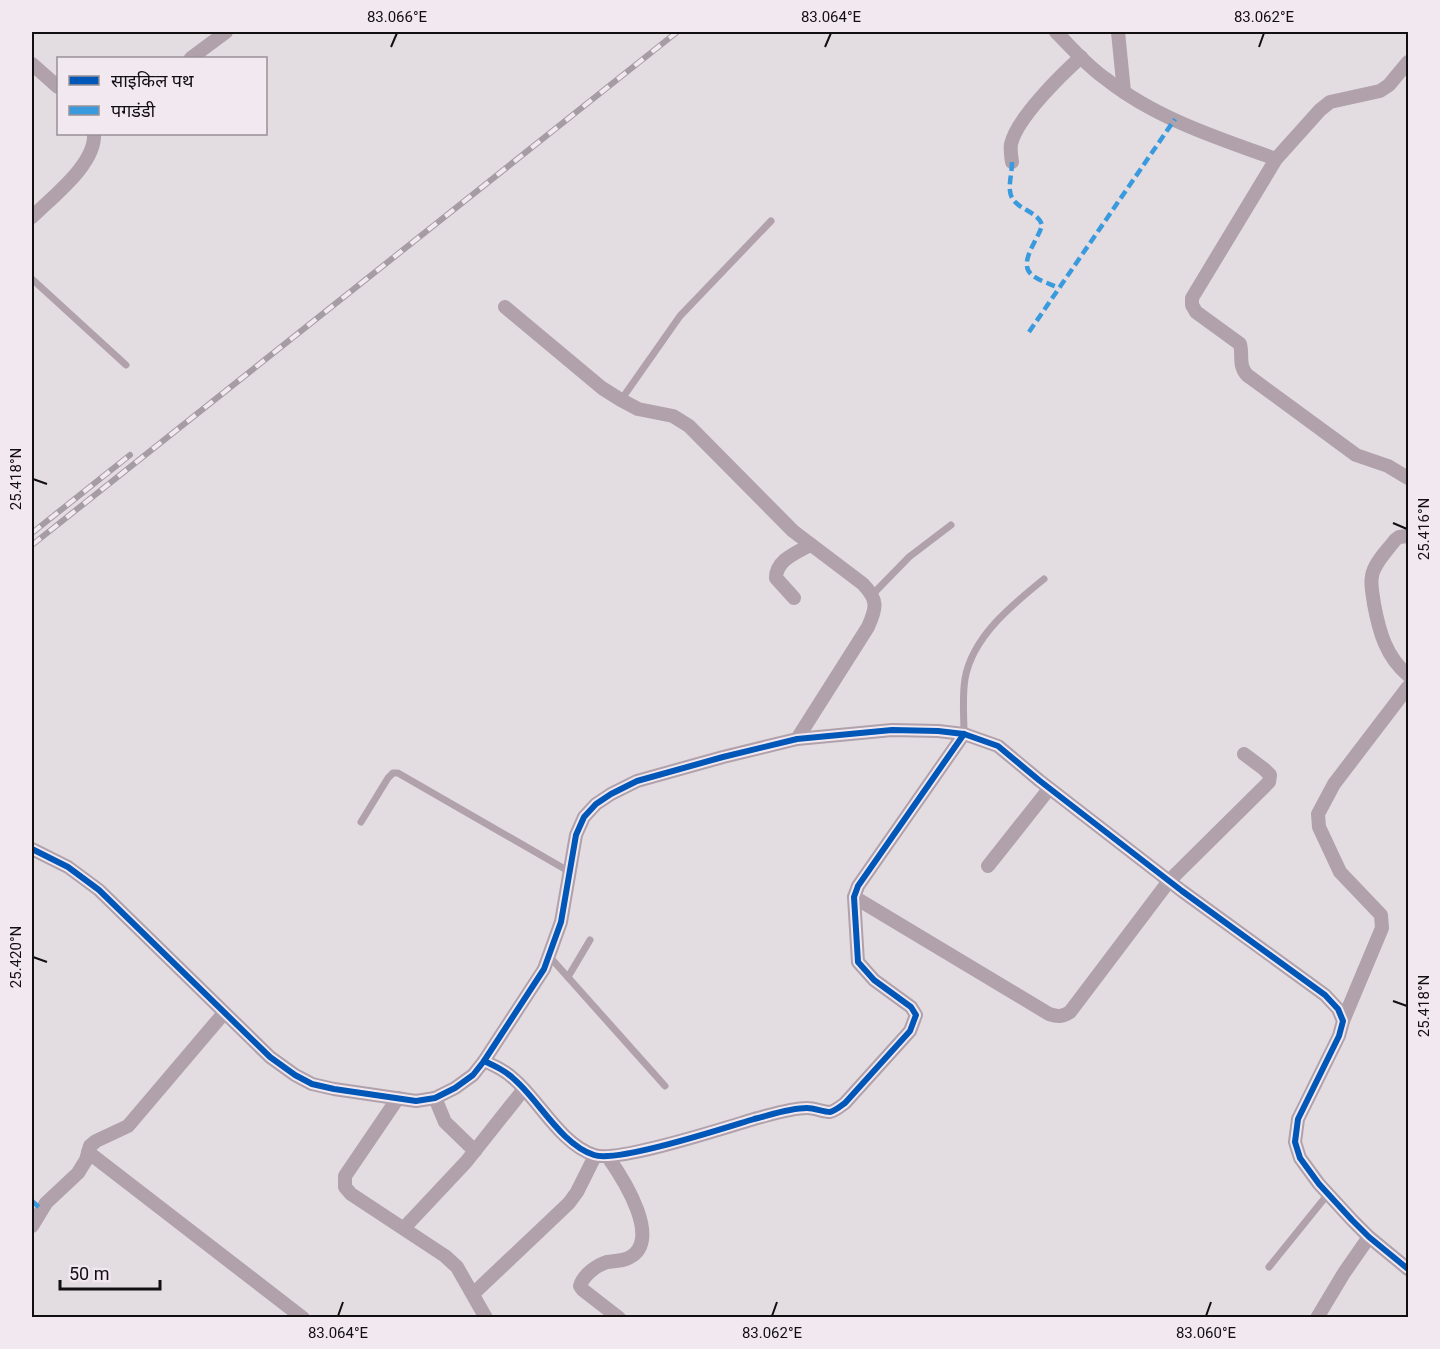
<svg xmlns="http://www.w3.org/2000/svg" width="1440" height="1349" font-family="Roboto,'Noto Sans Devanagari',sans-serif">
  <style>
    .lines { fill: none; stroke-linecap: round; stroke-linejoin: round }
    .lane { stroke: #b0a1ab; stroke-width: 7 }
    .street { stroke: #b0a1ab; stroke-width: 14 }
    .rail-casing { stroke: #a69ca3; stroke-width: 6 }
    .rail { stroke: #f2e8ef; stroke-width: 4; stroke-dasharray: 11; stroke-linecap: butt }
    .quiet { stroke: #3a9ade; stroke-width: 4.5; stroke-dasharray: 9 4.5; stroke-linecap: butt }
    .cycleway-casing { stroke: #f2e8ef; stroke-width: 10 }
    .cycleway { stroke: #0057b8; stroke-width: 6 }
    .ticks { fill: none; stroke: #120f11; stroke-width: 2 }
    .neatline { fill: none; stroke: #120f11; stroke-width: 2 }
    .ticks-label { font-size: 15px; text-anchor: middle; fill: #120f11 }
  </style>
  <rect width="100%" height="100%" fill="#e3dde1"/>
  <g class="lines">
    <g class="lane">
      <polyline points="32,279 126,365"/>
      <polyline points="621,400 680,316 771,221"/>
      <polyline points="873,594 909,557 951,525"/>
      <path d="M964,734C964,716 962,697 965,679C972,637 1013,604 1044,579"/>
      <polyline points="361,822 388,778 393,773 398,773 570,872"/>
      <polyline points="549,956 665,1086"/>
      <polyline points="568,977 590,940"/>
      <polyline points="1269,1267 1328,1194"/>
    </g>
    <g class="street">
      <path d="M1056,32C1072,48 1087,66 1106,79C1155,118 1217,138 1276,159"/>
      <polyline points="1118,32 1124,92"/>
      <polyline points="191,58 226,32"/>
      <path d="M1408,62L1389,85L1380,91L1330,102L1320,110L1276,159L1192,298V305L1196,312L1240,344C1243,355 1238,365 1247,375L1356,455L1388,466L1408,478"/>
      <polyline points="32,64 58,87"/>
      <path d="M1012,162C1011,156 1010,150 1011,144C1017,118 1061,75 1081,57"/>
      <path d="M32,217C52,197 96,164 94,134"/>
      <path d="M505,307L602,388L621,400L638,409L673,416L689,426L793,531L863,584C878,600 877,607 868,627L797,739"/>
      <path d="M1408,536L1399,537L1395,540C1387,551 1374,563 1372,576C1370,585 1373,595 1374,604C1379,631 1386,657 1408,675"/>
      <path d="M794,598L776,578C776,560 796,553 810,545"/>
      <polyline points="32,849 68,867 99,890 270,1057 295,1075 312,1084 334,1089 416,1101 435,1098 455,1088 473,1075 484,1061 544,969 561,922 576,835 584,817 596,804 611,794 637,781 723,757 797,739 892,730 938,731 964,734 998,746 1040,781 1182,891 1325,995 1338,1009 1343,1021 1339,1036 1298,1119 1295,1142 1300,1158 1319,1184 1352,1220 1369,1237 1408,1269"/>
      <polyline points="988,866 1049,789"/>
      <path d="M854,897L1049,1014C1058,1017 1062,1017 1070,1012L1169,881L1269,782L1270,775L1264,769L1244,754"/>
      <polyline points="1343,1021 1382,928 1381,915 1340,872 1319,827 1318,814 1334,784 1408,687"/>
      <path d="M484,1061C495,1066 506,1071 515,1080C540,1102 561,1144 594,1155C617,1163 724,1128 754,1119C770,1115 790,1108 807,1108C815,1108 823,1112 830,1112C835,1111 841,1106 845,1103L910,1031L916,1015L911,1007L874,980L858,962L854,897L858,886L964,734"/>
      <polyline points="398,1098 345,1176 345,1187 351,1194 445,1256 457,1267 486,1318"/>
      <polyline points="435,1098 445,1122 475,1151"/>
      <polyline points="88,1152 303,1318"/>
      <path d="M608,1157C622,1177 666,1244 626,1259C620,1261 613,1261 607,1262C597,1265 583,1275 580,1286L583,1290L619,1318"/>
      <polyline points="32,1226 46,1203 78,1173 86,1160 90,1146 96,1141 128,1126 224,1013"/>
      <polyline points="404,1228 466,1162 524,1089"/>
      <polyline points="473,1294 569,1203 577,1192 595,1156"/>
      <polyline points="1317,1318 1344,1273 1369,1237"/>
    </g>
    <g class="rail-casing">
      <g id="rail">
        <polyline points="32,533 130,455"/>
        <polyline points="32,545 677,32"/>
      </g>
    </g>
    <use href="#rail" class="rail"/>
    <g class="quiet">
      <path d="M1012,162C1012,172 1009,182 1010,191C1012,210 1037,209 1042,225C1039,239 1017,263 1032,275C1039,281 1051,284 1059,288"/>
      <polyline points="1029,332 1175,119"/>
      <polyline points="32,1201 41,1209"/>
    </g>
    <g class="cycleway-casing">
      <g id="cycleway">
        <polyline points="32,849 68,867 99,890 270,1057 295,1075 312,1084 334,1089 416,1101 435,1098 455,1088 473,1075 484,1061 544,969 561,922 576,835 584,817 596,804 611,794 637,781 723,757 797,739 892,730 938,731 964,734 998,746 1040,781 1182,891 1325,995 1338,1009 1343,1021 1339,1036 1298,1119 1295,1142 1300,1158 1319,1184 1352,1220 1369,1237 1408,1269"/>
        <path d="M484,1061C495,1066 506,1071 515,1080C540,1102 561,1144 594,1155C617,1163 724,1128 754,1119C770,1115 790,1108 807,1108C815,1108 823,1112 830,1112C835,1111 841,1106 845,1103L910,1031L916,1015L911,1007L874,980L858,962L854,897L858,886L964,734"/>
      </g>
    </g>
    <use href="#cycleway" class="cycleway"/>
  </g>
  <path class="ticks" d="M391,47L397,33M825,47L831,33M1259,47L1264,33M33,479L47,484M1393,523L1407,529M33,957L47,962M1393,1001L1407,1006M338,1316L343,1302M772,1316L777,1302M1206,1316L1211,1302"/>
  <rect width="1440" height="1349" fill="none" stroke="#f2e8ef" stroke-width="66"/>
  <rect x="57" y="57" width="210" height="78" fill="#f2e8ef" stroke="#989196" stroke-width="1.5"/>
  <rect x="69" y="76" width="30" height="9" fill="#0057b8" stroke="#989196" stroke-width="1.5"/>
  <text x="111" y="87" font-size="18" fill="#120f11">साइकिल पथ</text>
  <rect x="69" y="106" width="30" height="9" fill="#3a9ade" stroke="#989196" stroke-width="1.5"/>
  <text x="111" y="117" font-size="18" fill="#120f11">पगडंडी</text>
  <path d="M60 1280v9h100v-9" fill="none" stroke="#120f11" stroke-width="3"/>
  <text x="69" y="1280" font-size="18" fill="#120f11" stroke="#f2e8ef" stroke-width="4.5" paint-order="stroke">50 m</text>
  <rect x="33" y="33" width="1374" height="1283" class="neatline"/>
  <g class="ticks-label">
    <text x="397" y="22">83.066°E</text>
    <text x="831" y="22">83.064°E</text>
    <text x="1264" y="22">83.062°E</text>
    <text transform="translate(16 479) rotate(-90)" y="5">25.418°N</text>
    <text transform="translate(1424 529) rotate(-90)" y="5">25.416°N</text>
    <text transform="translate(16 957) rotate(-90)" y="5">25.420°N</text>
    <text transform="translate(1424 1006) rotate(-90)" y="5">25.418°N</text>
    <text x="338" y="1338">83.064°E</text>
    <text x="772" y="1338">83.062°E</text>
    <text x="1206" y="1338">83.060°E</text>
  </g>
</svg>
